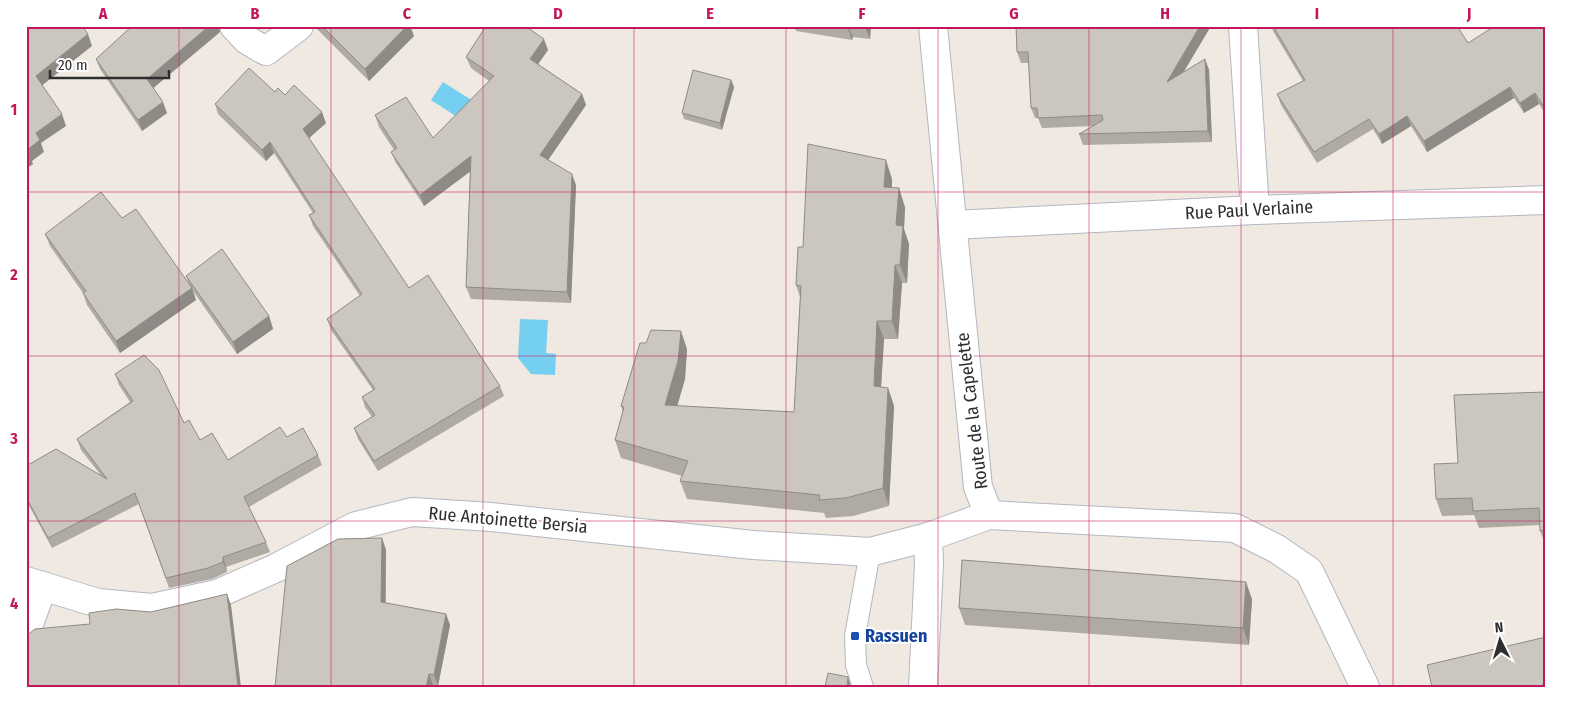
<svg xmlns="http://www.w3.org/2000/svg" width="1572" height="713" font-family="'Fira Sans Condensed',sans-serif">
  <style>
    .water { fill: #75cff0 }
    .lines { fill: none; stroke-linecap: round; stroke-linejoin: round }
    .service-casing { stroke: #b4b7c1; stroke-width: 22 }
    .minor-casing { stroke: #b4b7c1; stroke-width: 30 }
    .service { stroke: #fff; stroke-width: 20 }
    .minor { stroke: #fff; stroke-width: 28 }
    .wall { fill: #afaba4 }
    .shaded-wall { fill: #8e8b86 }
    .building { fill: #cbc7bf; stroke: #8e8b86 }
    .grid { fill: none; stroke: #c2185b; stroke-width: 1; stroke-opacity: 0.55 }
    .transit-dot { fill: #1a4fb4; stroke: #fff; stroke-width: 2 }
    .labels { text-anchor: middle; stroke-width: 4; stroke-linejoin: round; paint-order: stroke }
    .street-label { font-size: 18px; fill: #2e2e2e; stroke: #fff }
    .transit-label { font-size: 18px; font-weight: bold; fill: #164399; stroke: #fff; text-anchor: start }
    .neatline { fill: none; stroke: #c2185b; stroke-width: 2 }
    .grid-label { font-size: 16px; text-anchor: middle; font-weight: bold; fill: #c2185b }
  </style>
  <rect width="100%" height="100%" fill="#efe9e1"/>
  <g class="water">
    <polygon points="443,82 481,106 468,124 431,100"/>
    <polygon points="520,319 548,320 546,353 556,354 555,375 531,374 518,358"/>
  </g>
  <g class="lines">
    <g class="service-casing">
      <polyline id="service" points="863,687 856,665 855,636 870,552"/>
    </g>
    <g class="minor-casing">
      <g id="minor">
        <polyline points="234,26 247,40 266,51 299,26"/>
        <polyline points="933,26 978,487 989,515"/>
        <polyline points="1243,26 1255,210"/>
        <polyline points="953,225 1255,210 1546,200"/>
        <polyline points="26,581 98,603 152,608 217,594 276,568 356,526 412,512 491,517 753,545 870,552 928,537 989,515 1235,528 1277,549 1309,571 1365,687"/>
        <polyline points="26,632 43,586"/>
        <polyline points="923,687 929,564 928,537"/>
      </g>
    </g>
    <use href="#service" class="service"/>
    <use href="#minor" class="minor"/>
  </g>
  <g class="wall">
    <polygon points="132,26 219,26 220,32 153,88 167,113 142,131 100,69 96,59"/>
    <polygon points="315,26 410,26 414,36 369,81 316,28"/>
    <polygon points="794,26 871,26 870,39 853,37 852,40 796,31"/>
    <polygon points="1016,26 1211,26 1184,72 1205,59 1209,70 1212,142 1083,145 1079,134 1093,126 1042,128 1038,118 1035,118 1031,108 1029,63 1021,63 1017,52"/>
    <polygon points="1272,26 1457,26 1468,43 1546,26 1546,115 1539,104 1524,113 1514,98 1427,152 1411,126 1382,144 1373,129 1317,163 1281,105 1277,94 1303,81 1273,31"/>
    <polygon points="548,50 538,64 582,94 586,105 548,160 576,185 571,303 471,299 466,287 470,171 424,206 396,163 391,152 394,150 379,127 375,115 433,138 489,81 471,68 466,57"/>
    <polygon points="731,80 734,87 722,130 684,119 682,113"/>
    <polygon points="275,92 285,95 326,123 309,138 409,288 500,386 504,396 378,471 358,439 354,428 372,417 365,407 362,397 373,390 331,330 327,319 360,296 313,226 309,215 313,213 274,153 266,161 218,114 215,104"/>
    <polygon points="892,179 892,188 905,207 904,229 909,244 907,283 902,283 898,339 884,339 881,387 888,388 894,406 889,506 853,516 826,518 824,513 687,499 680,481 682,476 621,458 615,440 623,412 621,406 646,343 687,349 685,379 677,406 794,412 800,297 796,285 803,247"/>
    <polygon points="122,218 190,286 186,276 269,316 273,329 237,354 193,291 196,300 120,353 87,305 83,293 50,246 45,234"/>
    <polygon points="115,374 184,423 200,440 228,460 287,437 318,455 322,465 249,507 266,542 270,552 226,567 227,572 212,579 169,588 139,504 52,548 26,500 26,466 100,474 81,450 77,439 130,402 119,385"/>
    <polygon points="1546,392 1540,525 1479,528 1474,515 1442,516 1436,499 1458,463"/>
    <polygon points="1546,530 1546,546 1540,531"/>
    <polygon points="382,538 386,550 386,603 446,614 450,625 438,686 433,685 275,687"/>
    <polygon points="1252,599 1249,645 965,625 959,608"/>
  </g>
  <g class="shaded-wall">
    <polygon points="209,26 219,26 220,32 151,90 147,79"/>
    <polygon points="407,26 410,26 414,36 369,81 365,69"/>
    <polygon points="848,26 853,37 852,40 848,28"/>
    <polygon points="865,26 871,26 870,39 865,27"/>
    <polygon points="1200,26 1211,26 1171,92 1167,82"/>
    <polygon points="88,34 92,46 40,87 36,76"/>
    <polygon points="544,39 548,50 534,70 530,59"/>
    <polygon points="1205,59 1209,70 1212,142 1208,131"/>
    <polygon points="731,80 734,87 722,130 720,123"/>
    <polygon points="1510,87 1514,98 1427,152 1424,141"/>
    <polygon points="1535,93 1539,104 1524,113 1520,103"/>
    <polygon points="582,94 586,105 544,166 540,155"/>
    <polygon points="163,102 167,113 142,131 138,120"/>
    <polygon points="322,112 326,123 307,140 303,129"/>
    <polygon points="62,114 66,126 41,143 44,152 32,161 33,164 26,169 26,154 27,150 36,133"/>
    <polygon points="1407,116 1411,126 1382,144 1379,134"/>
    <polygon points="270,142 274,153 266,161 262,150"/>
    <polygon points="471,156 475,168 424,206 420,195"/>
    <polygon points="886,160 892,179 891,205 884,187"/>
    <polygon points="572,174 576,185 571,303 567,292"/>
    <polygon points="899,188 905,207 904,229 909,244 907,283 900,265 896,225"/>
    <polygon points="895,265 902,283 898,339 892,321"/>
    <polygon points="192,288 196,300 120,353 116,341"/>
    <polygon points="269,316 273,329 237,354 233,342"/>
    <polygon points="877,321 884,339 880,404 874,386"/>
    <polygon points="681,331 687,349 685,379 672,424 665,405"/>
    <polygon points="888,388 894,406 889,506 883,488"/>
    <polygon points="382,538 386,550 385,613 381,602"/>
    <polygon points="223,557 226,567 227,572 223,562"/>
    <polygon points="1246,582 1252,599 1249,645 1243,628"/>
    <polygon points="227,594 231,605 241,687 238,687"/>
    <polygon points="446,614 450,625 438,686 434,675"/>
    <polygon points="429,674 433,685 433,687 426,687"/>
    <polygon points="848,677 851,687 847,687"/>
  </g>
  <g class="building">
    <polygon points="26,26 82,26 88,34 36,76 62,114 36,133 40,140 27,150 29,152 26,154"/>
    <polygon points="132,26 209,26 147,79 163,102 138,120 96,59"/>
    <polygon points="322,26 407,26 365,69"/>
    <polygon points="486,26 525,26 544,39 530,59 582,94 540,155 572,174 567,292 466,287 471,156 420,195 391,152 397,148 375,115 406,97 433,138 494,76 466,57"/>
    <polygon points="836,26 848,26 848,28"/>
    <polygon points="1016,26 1200,26 1167,82 1205,59 1208,131 1079,134 1103,120 1102,115 1038,118 1037,108 1031,108 1028,52 1017,52"/>
    <polygon points="1273,26 1457,26 1468,43 1495,26 1546,26 1546,110 1535,93 1520,103 1510,87 1424,141 1407,116 1379,134 1369,119 1314,152 1277,94 1305,80"/>
    <polygon points="249,68 275,92 278,88 285,95 294,85 322,112 303,129 409,288 428,275 500,386 374,461 354,428 375,415 362,397 375,389 327,319 362,294 309,215 315,212 270,142 262,150 215,104"/>
    <polygon points="693,70 731,80 720,123 682,113"/>
    <polygon points="808,144 886,160 884,187 899,188 896,225 903,226 900,265 895,265 892,321 877,321 874,386 888,388 883,488 846,498 819,500 820,495 680,481 688,461 615,440 624,407 621,406 640,343 646,343 651,330 681,331 678,361 665,405 794,412 801,286 796,285 798,247 803,247"/>
    <polygon points="101,192 122,218 136,209 192,288 116,341 83,293 86,291 45,234"/>
    <polygon points="222,249 269,316 233,342 186,276"/>
    <polygon points="144,355 159,370 184,423 189,420 200,440 212,433 228,460 280,427 287,437 303,428 318,455 244,497 266,542 223,557 223,562 208,568 166,578 135,493 48,538 26,497 26,466 56,449 107,479 77,439 133,401 115,374"/>
    <polygon points="1546,392 1546,530 1540,531 1539,508 1473,511 1472,498 1436,499 1434,464 1458,463 1454,395"/>
    <polygon points="382,538 381,602 446,614 434,675 429,674 426,687 275,687 287,566 338,539"/>
    <polygon points="962,560 1246,582 1243,628 959,608"/>
    <polygon points="227,594 238,687 26,687 26,636 35,629 90,624 89,613 116,609 151,612"/>
    <polygon points="1546,637 1546,684 1536,687 1432,687 1427,665"/>
    <polygon points="828,673 848,677 847,687 825,687"/>
  </g>
  <path class="grid" d="M179,26V687M331,26V687M483,26V687M634,26V687M786,26V687M938,26V687M1089,26V687M1241,26V687M1393,26V687M26,192H1546M26,356H1546M26,521H1546"/>
  <rect class="transit-dot" x="850" y="631" width="10" height="10" rx="2.5"/>
  <g class="labels">
    <g class="street-label">
      <text transform="translate(1249 210) rotate(-3)" y="6">Rue Paul Verlaine</text>
      <text transform="translate(972 411) rotate(-97)" y="6">Route de la Capelette</text>
      <text transform="translate(508 520) rotate(5)" y="6">Rue Antoinette Bersia</text>
    </g>
    <g class="transit-label">
      <text x="865" y="642">Rassuen</text>
    </g>
  </g>
  <rect width="1572" height="713" fill="none" stroke="#ffffff" stroke-width="55"/>
  <g transform="translate(1500 640) rotate(355)" stroke="#ffffff" stroke-width="4" paint-order="stroke">
  <path d="M0-4L9 19L0 12L-9 19Z" fill="#2e2e2e"/>
  <text y="-8" font-size="14" font-weight="bold" text-anchor="middle" fill="#2e2e2e">N</text>
  </g>
  <path d="M50 70v8h119v-8" fill="none" stroke="#2e2e2e" stroke-width="2.5"/>
  <text x="58" y="70" font-size="15" fill="#2e2e2e" stroke="#ffffff" stroke-width="4" paint-order="stroke">20 m</text>
  <rect x="28" y="28" width="1516" height="658" class="neatline"/>
  <g class="grid-label">
    <text x="103" y="19">A</text>
    <text x="255" y="19">B</text>
    <text x="407" y="19">C</text>
    <text x="558" y="19">D</text>
    <text x="710" y="19">E</text>
    <text x="862" y="19">F</text>
    <text x="1014" y="19">G</text>
    <text x="1165" y="19">H</text>
    <text x="1317" y="19">I</text>
    <text x="1469" y="19">J</text>
    <text x="14" y="115">1</text>
    <text x="14" y="280">2</text>
    <text x="14" y="444">3</text>
    <text x="14" y="609">4</text>
  </g>
</svg>
